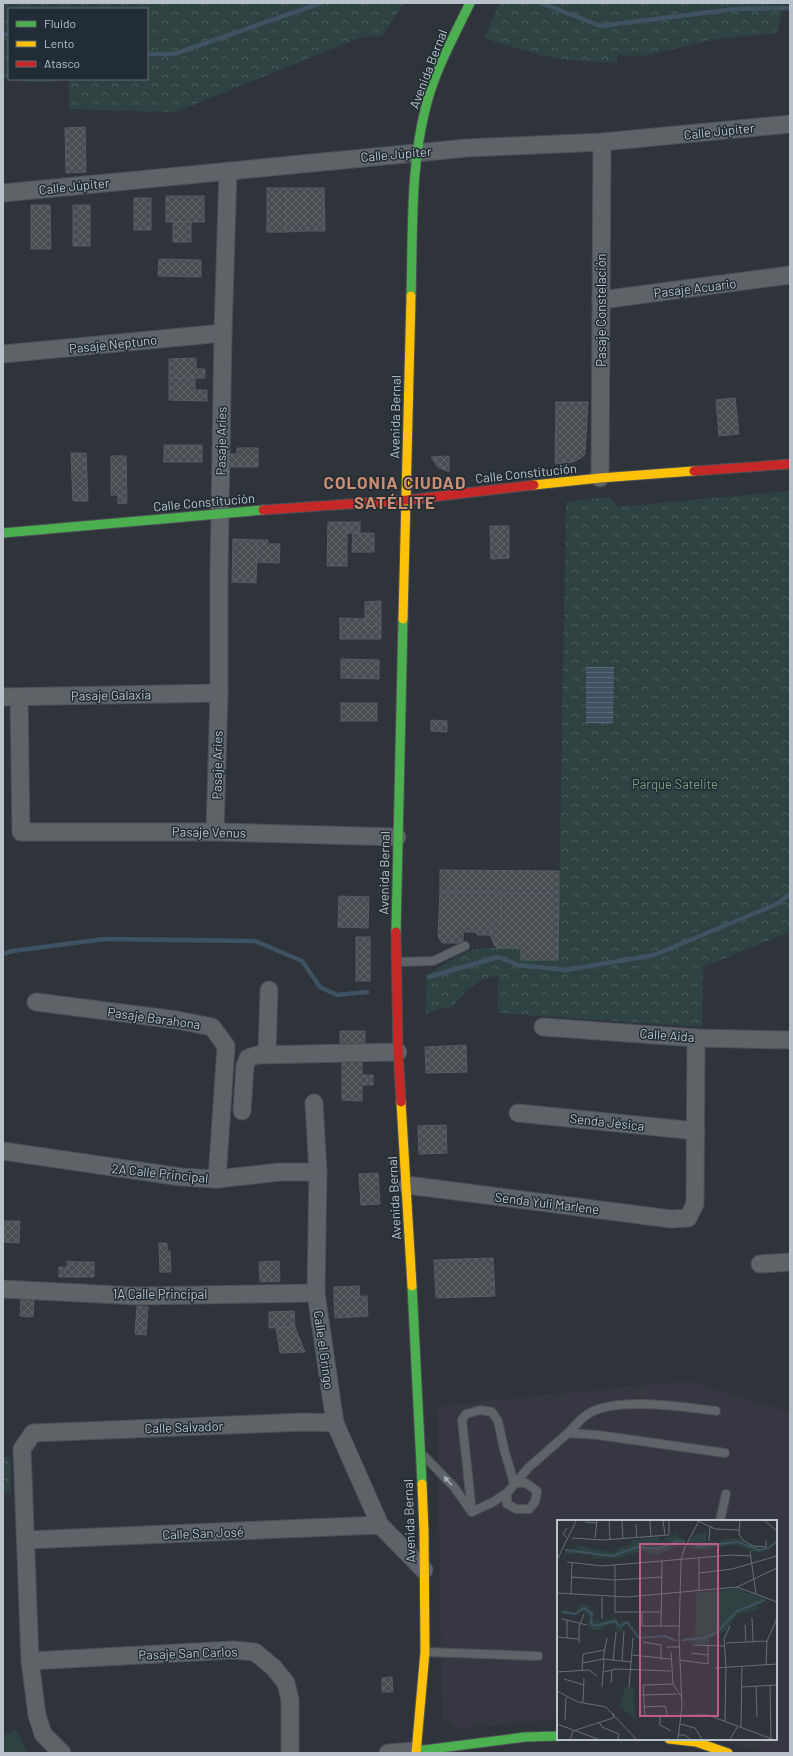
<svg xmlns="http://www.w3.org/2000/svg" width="793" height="1756" font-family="Barlow,sans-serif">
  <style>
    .medical { fill: #363743 }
    .grass { fill: #2e4241 }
    .forest { fill: url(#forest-crowns) }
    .water { fill: url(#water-rules) }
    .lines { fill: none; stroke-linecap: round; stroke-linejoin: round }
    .stream { stroke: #3e5262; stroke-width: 4.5 }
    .building { fill: url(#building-cross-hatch); stroke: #565c61 }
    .lane-casing { stroke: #4c5055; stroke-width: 10 }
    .street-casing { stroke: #4c5055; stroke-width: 19 }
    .fast-casing { stroke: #4c5055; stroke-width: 11 }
    .slow-casing { stroke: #4c5055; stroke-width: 11 }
    .jam-casing { stroke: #4c5055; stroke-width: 11 }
    .lane { stroke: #5e6368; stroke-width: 8 }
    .street { stroke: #5e6368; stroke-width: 17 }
    .fast { stroke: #4caf50; stroke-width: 9 }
    .slow { stroke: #ffc107; stroke-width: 9 }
    .jam { stroke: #c62828; stroke-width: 9 }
    .oneway { fill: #a7afb6 }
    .labels { text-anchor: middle; stroke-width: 3; stroke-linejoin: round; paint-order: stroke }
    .street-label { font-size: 13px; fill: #b9c2ca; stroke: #212c34 }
    .park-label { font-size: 13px; fill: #7a9d7e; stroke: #212c34 }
    .district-label { font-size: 17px; font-weight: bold; letter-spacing: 1px; fill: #cc8e72; stroke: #212c34 }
    .inset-river { fill: none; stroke: #3e5262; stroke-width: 2 }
    .inset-road { fill: none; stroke: #666d74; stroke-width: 1 }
    .view { fill: #be5c87; fill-opacity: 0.15; stroke: #be5c87; stroke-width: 2 }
    .inset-edge { fill: none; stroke: #b9c2ca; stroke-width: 2 }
  </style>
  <defs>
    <pattern id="forest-crowns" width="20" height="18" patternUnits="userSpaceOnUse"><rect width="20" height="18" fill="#2e4241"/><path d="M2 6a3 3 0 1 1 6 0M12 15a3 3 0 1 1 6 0" fill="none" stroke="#4a5c5b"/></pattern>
    <pattern id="water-rules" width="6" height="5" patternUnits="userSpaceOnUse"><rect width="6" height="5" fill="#3e5262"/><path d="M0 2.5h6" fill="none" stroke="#586977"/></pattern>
    <pattern id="building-cross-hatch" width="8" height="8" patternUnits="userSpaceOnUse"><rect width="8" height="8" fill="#474d51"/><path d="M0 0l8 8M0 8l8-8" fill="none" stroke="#5f6569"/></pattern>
  </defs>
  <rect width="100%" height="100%" fill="#2e343a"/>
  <polygon class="medical" points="688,1381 790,1412 790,1753 767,1753 713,1739 776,1739 776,1521 558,1521 558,1719 458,1728 442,1719 437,1406"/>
  <polygon class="grass" points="16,1729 28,1753 3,1753 3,1736"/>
  <g class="forest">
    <polygon points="3,3 404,3 382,36 362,37 176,112 69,109 69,79 147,79 147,9 9,9 9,77 3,79"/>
    <polygon points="500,3 785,3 777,33 717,39 641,56 617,55 617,63 557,59 494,42 484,37"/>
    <path d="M18,79H58C45,85 32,83 18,79Z"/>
    <path d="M790,475V932L703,967L702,1027L498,1013V976C475,978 466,990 453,1007L437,1009L426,1014L427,975L454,958L472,950L485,948H521V960H558L566,502L609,497L618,507L789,491Z"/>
    <rect x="3" y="1457" width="8" height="36"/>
  </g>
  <polygon class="water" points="586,667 614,667 613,724 586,723"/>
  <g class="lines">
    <g class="stream">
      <polyline points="541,3 601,26 735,9 790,8"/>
      <polyline points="3,35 9,34"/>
      <polyline points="147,54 174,54 321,3"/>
      <polyline points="3,954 12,951 105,939 255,941 302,961 320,987 337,995 367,992"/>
      <polyline points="429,977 498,957 518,965 566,970 654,955 777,904 790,894"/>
    </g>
  </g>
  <g class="building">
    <polygon points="85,127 86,172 66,173 65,128"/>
    <rect x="267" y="188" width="19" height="44"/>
    <polygon points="286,188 306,188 306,231 286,232"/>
    <polygon points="306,188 324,188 325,231 306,231"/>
    <rect x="166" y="196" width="38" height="26"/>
    <rect x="134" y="198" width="17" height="32"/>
    <polygon points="31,205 50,205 51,249 31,249"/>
    <rect x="73" y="205" width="17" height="41"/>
    <rect x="173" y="222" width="18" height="20"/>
    <polygon points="159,259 201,260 201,277 158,276"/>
    <polygon points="196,358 196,369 205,369 205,378 169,378 169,359"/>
    <polygon points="169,378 195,379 195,390 207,390 207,401 169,400"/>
    <polygon points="735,398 739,434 719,436 716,400"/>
    <polygon points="556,402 588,402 585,454 581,458 573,462 555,464"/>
    <rect x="164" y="445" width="38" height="17"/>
    <polygon points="237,448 258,448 258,467 229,467 229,454 237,454"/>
    <polygon points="71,453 86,453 88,501 73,501"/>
    <polygon points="111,456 126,456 127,503 118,504 118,495 111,495"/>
    <polygon points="449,456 449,472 438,467 431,457"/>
    <polygon points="328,522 347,522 347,566 327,566"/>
    <rect x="347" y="522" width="13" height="11"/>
    <polygon points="490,526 509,526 509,558 491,559"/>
    <polygon points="353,533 374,533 374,552 352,552"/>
    <polygon points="233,539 257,540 256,583 232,582"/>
    <polygon points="257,540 268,540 268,544 280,544 279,563 256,562"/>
    <polygon points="381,601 381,619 365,619 365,602"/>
    <polygon points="340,618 365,619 366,626 381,626 381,639 340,639"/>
    <polygon points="365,619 381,619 381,626 366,626"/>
    <polygon points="341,659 379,660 379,679 341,678"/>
    <rect x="341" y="703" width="36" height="18"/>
    <polygon points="431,720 447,721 447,732 431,731"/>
    <polygon points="440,870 559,871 559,894 440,892"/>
    <polygon points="440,892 501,893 501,922 491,922 490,935 477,935 477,932 463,932 463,943 442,943 438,936"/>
    <polygon points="501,893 559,894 558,960 521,960 521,948 498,948 495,946 490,935 491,922 501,922"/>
    <polygon points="339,896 369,897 368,928 338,927"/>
    <rect x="356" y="937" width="14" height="44"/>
    <polygon points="340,1031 365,1031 365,1046 340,1045"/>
    <polygon points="466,1045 467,1072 426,1073 425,1047"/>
    <polygon points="342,1061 362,1061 362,1075 373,1075 373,1085 362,1085 362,1101 342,1100"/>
    <polygon points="446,1125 447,1153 419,1154 418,1126"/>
    <polygon points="378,1173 380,1204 361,1205 359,1174"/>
    <polygon points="3,1221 20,1221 19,1243 3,1242"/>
    <polygon points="159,1243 167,1243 167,1251 170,1251 171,1272 160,1272"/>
    <polygon points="493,1258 495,1296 436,1298 434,1260"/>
    <polygon points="67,1261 80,1262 79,1277 59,1277 59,1267 67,1267"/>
    <polygon points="279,1261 280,1281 260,1282 259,1262"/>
    <polygon points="80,1262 94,1262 94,1277 79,1277"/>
    <polygon points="359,1286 360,1297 334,1298 334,1287"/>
    <polygon points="367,1296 368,1316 335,1318 334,1298"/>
    <polygon points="21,1299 34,1300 33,1317 20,1316"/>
    <polygon points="137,1306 148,1307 146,1335 135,1334"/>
    <polygon points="294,1311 295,1327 269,1328 269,1312"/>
    <polygon points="295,1327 305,1352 280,1353 276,1328"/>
    <polygon points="392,1677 393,1692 382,1692 382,1678"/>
  </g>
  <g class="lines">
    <g class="lane-casing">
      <g id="lane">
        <polyline points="396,962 433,961 465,946"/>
        <path d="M568,1433C574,1427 581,1418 588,1414C616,1396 683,1407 716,1411"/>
        <polyline points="424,1456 454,1487 471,1511"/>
        <polyline points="472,1512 493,1502 507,1493 528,1468 568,1433 598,1435 725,1453"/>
        <polyline points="472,1512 462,1420 466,1414 480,1410 492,1412 498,1421 504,1449 514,1483 526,1483 537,1491 535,1502 529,1509 516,1509 507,1504 507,1493"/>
        <polyline points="720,1521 726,1494"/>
        <polyline points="426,1652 538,1656"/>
      </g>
    </g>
    <g class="street-casing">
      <g id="street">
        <polyline points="3,193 467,148 602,142 790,124"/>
        <polyline points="601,300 790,275"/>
        <polyline points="3,354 223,333"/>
        <polyline points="600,478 602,142"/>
        <polyline points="3,697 219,693"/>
        <polyline points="19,697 21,832 215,832 397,837"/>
        <polyline points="215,832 219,693 219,571 223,333 228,171"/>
        <polyline points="36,1002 177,1020 212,1027 226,1046 217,1179"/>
        <polyline points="543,1027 696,1038 790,1040"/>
        <polyline points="267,1054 269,990"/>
        <polyline points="314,1103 318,1172 316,1293 335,1423 380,1525 424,1570"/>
        <polyline points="242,1111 245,1066 248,1058 257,1055 398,1052"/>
        <polyline points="518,1113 696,1131"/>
        <polyline points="3,1151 181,1177 217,1179 280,1172 318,1172"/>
        <polyline points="407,1185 671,1219 688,1218 695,1204 696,1038"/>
        <polyline points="760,1264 790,1262"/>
        <polyline points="3,1289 137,1296 316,1293"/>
        <polyline points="26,1540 380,1525"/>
        <polyline points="30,1661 233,1650 255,1652 274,1668 286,1683 290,1700 290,1753"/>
        <polyline points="62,1753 43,1734 37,1715 30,1661 22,1449 33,1433 306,1422 335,1423"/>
        <polyline points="388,1753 416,1751"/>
      </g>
    </g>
    <g class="fast-casing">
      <g id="fast">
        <path d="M411,296C413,233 410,167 426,106C435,70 454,36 470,3"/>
        <polyline points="3,533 263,510"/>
        <polyline points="396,932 403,619"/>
        <polyline points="412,1286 422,1484"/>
        <polyline points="416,1751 525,1737 558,1736"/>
      </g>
    </g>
    <g class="slow-casing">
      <g id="slow">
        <polyline points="534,485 600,478 694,471"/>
        <polyline points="403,619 411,296"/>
        <polyline points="401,1102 412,1286"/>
        <polyline points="669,1739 696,1742 728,1753"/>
        <polyline points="416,1753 425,1652 424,1531 422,1484"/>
      </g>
    </g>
    <g class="jam-casing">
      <g id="jam">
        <polyline points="694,471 790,464"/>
        <polyline points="263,510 407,500 534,485"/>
        <polyline points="396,932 398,1052 401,1102"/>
      </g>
    </g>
    <use href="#lane" class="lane"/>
    <use href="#street" class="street"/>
    <use href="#fast" class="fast"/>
    <use href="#slow" class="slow"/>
    <use href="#jam" class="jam"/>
  </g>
  <defs><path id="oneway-solid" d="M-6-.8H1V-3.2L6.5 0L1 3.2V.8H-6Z"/></defs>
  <use class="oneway" href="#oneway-solid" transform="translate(448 1481) rotate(-131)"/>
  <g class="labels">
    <g class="street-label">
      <text transform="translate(428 69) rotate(-69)" y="5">Avenida Bernal</text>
      <text transform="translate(719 131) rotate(-6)" y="5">Calle Júpiter</text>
      <text transform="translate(396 154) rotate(-5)" y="5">Calle Júpiter</text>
      <text transform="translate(74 186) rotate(-6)" y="5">Calle Júpiter</text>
      <text transform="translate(695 288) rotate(-7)" y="5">Pasaje Acuario</text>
      <text transform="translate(601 310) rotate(-90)" y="5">Pasaje Constelación</text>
      <text transform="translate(113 344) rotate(-6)" y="5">Pasaje Neptuno</text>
      <text transform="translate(395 417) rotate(-89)" y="5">Avenida Bernal</text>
      <text transform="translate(221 441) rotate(-89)" y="5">Pasaje Aries</text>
      <text transform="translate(526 473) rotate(-6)" y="5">Calle Constitución</text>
      <text transform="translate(204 502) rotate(-5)" y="5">Calle Constitución</text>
      <text transform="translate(111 695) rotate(-1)" y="5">Pasaje Galaxia</text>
      <text transform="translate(217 765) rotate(-89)" y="5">Pasaje Aries</text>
      <text transform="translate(209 832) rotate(1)" y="5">Pasaje Venus</text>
      <text transform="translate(384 873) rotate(-89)" y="5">Avenida Bernal</text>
      <text transform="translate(154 1018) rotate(8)" y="5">Pasaje Barahona</text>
      <text transform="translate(667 1035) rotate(4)" y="5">Calle Aida</text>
      <text transform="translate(607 1122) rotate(6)" y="5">Senda Jésica</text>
      <text transform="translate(160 1173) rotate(6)" y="5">2A Calle Principal</text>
      <text transform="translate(394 1198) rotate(-93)" y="5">Avenida Bernal</text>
      <text transform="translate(547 1203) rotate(7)" y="5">Senda Yuli Marlene</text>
      <text x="160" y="1299">1A Calle Principal</text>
      <text transform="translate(324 1350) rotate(82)" y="5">Calle el Gringo</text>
      <text transform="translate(184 1427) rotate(-2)" y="5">Calle Salvador</text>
      <text transform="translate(409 1521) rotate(-92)" y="5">Avenida Bernal</text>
      <text transform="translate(203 1533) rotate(-2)" y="5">Calle San José</text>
      <text transform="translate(188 1653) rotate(-2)" y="5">Pasaje San Carlos</text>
    </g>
    <g class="park-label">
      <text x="675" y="789">Parque Satelite</text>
    </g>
    <g class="district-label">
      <text x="395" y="489">COLONIA CIUDAD<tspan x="395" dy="20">SATÉLITE</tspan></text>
    </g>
  </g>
  <g transform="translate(557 1520)">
    <rect width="220" height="220" fill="#2e343a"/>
    <path d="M121,13L120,17L128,19L126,23L100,35L84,31L63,38L35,39V35L8,33L9,29H20V25L54,32L61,30V26L64,29L65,26H73L75,20L102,17V21H107L108,18ZM143,13H149V22L160,21L159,27L144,30L130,27L136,16ZM183,18L190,24L211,31L198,33L180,25L161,27L163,20ZM179,68L208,79L207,83L200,85L201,90L181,94L168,112L152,119V125L132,123V120L125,123L129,117L138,118L139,73ZM23,84L31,85L33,89L37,90L34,99L44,101V103L56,97H59L62,105L65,100L74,102L66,107L65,112L60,111L57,103L47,107V110H35L30,103L34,97L29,95L30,93L26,91L19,95L4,93L6,89L18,93Z" fill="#2e4241"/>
    <path d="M68,167L77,168L78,199L63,186Z" fill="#2e4241"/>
    <path class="inset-river" d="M133,23L142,26L181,22L202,30L212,28L220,21M8,30L55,36L80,27L100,29L121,21L128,22M5,92L18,94L27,88L35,94L34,103L37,106L58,101L63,107L70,102L82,118L108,116L119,121M125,120L147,118L159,113L180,91L208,80"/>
    <path class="inset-road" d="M52,1L53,20M65,1L66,19M93,1L94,17M106,1L108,15M141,1L158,9L182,10M183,1L182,14L186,20L196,26L209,27V20M208,1L220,11M28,2L40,3M79,4L80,18M10,8L6,14L10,18M15,18L46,20L112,15V1M38,18L40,1M152,21L153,6M193,31L199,74M0,40L19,1M10,42L45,46L175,35L194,36M58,45V92H104M142,53L175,49L220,36M14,57L58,60L105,57M180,67L220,48M142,71V38M0,73L70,77L180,67L220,82M14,74L15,42M85,92V106H122M195,98L196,121M5,99L30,105M45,99V77M10,100V118M188,105L189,121M104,106L105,41M0,117L21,119M86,122L104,125V140M22,123V107L27,94M169,123L210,121M136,125L168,126M109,127H122M114,132L116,164L125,178M134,133L151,135M75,135L114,139M46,139L50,118M123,140L151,144V126M56,141L59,112M65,141L67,111M25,143L46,139L75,142M209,145L210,121L220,98M158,148L220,144M25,151L26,134L48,130M0,152L32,150L40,156M47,152L58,149L114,151M7,159L27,165M54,163L55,150M116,164L86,165L88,196L151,195L215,219M199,166L200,197M213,166L214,219M45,167L47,140M72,167L76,118M185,167L220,165M0,171L21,182L49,187L79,219M85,175L120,174M26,182L27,158M86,187L108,186L111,197M103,197V205L114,211M8,200L9,177M168,201L169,147L167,119L173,106M42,202L45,207L62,214L61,219M0,204L41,219M123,204L138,208L145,219M184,207L185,146M122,215H128L133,219M13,219L16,211L56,198L57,193M121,219L125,186L122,118L124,41L127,29L142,1M173,219L181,206"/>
    <path class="view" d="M83,24H161V196H83Z"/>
    <rect width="220" height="220" class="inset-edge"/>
  </g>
  <rect width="793" height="1756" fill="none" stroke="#b9c2ca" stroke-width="8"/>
  <rect x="8" y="8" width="140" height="72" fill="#212c34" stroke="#5e6870"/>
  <rect x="16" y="21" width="20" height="6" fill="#4caf50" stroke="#5e6870"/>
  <text x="44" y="28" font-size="12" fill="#b9c2ca">Fluido</text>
  <rect x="16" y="41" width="20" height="6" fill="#ffc107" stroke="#5e6870"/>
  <text x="44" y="48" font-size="12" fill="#b9c2ca">Lento</text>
  <rect x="16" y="61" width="20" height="6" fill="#c62828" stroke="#5e6870"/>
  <text x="44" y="68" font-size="12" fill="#b9c2ca">Atasco</text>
</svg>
